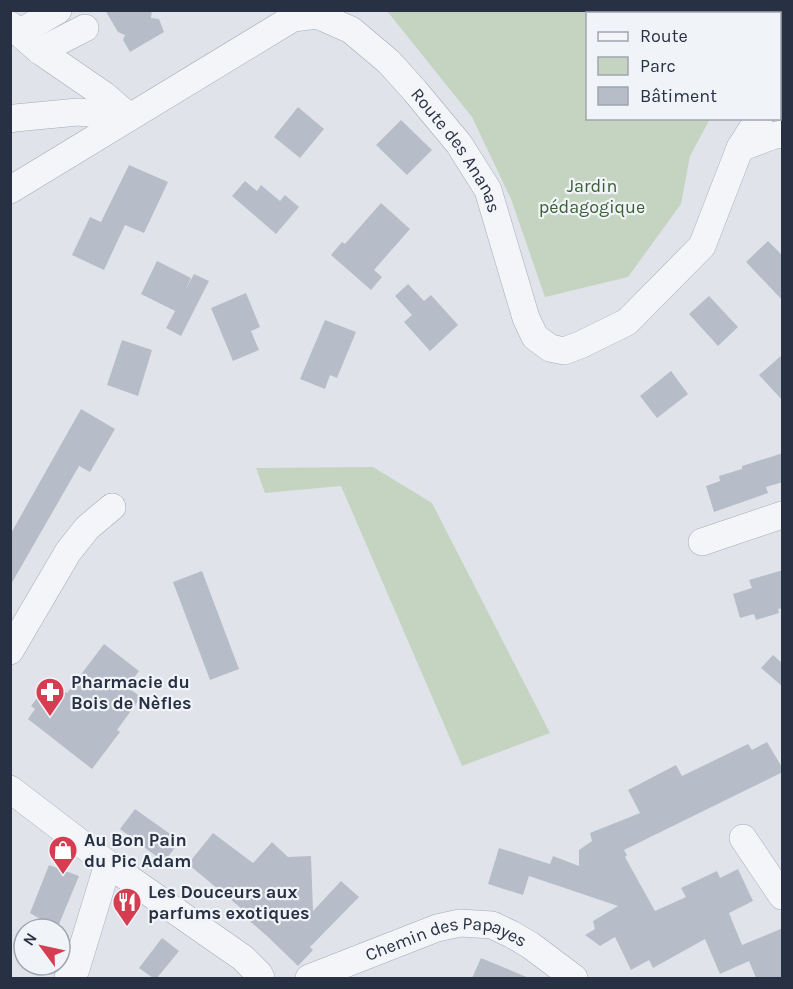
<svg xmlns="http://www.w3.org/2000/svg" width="793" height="989" font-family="Karla,sans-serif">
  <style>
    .green { fill: #c5d4c1 }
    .building { fill: #b7bdc8 }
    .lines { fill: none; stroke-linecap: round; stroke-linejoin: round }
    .minor-casing { stroke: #a5abb5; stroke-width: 28 }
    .minor { stroke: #f3f5f8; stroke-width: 27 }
    .labels { text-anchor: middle; stroke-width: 4.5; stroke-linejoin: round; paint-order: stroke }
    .street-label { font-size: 18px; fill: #283143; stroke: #f0f3f7 }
    .park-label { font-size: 18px; fill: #3b5f34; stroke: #f0f3f7 }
    .poi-label { font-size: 18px; font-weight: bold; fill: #283143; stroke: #f0f3f7; text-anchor: start }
  </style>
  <rect width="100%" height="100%" fill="#e0e4ea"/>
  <g class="green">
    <polygon points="676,11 679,13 588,14 588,118 710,119 690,156 681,204 628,277 545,297 511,199 472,117 387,11"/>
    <polygon points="373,467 432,503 550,733 462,766 341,486 265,493 256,468"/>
  </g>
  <g class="building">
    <polygon points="105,10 152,10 151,18 159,19 164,32 130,52 123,40 125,35 118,32"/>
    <polygon points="298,107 324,129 300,158 274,137"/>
    <polygon points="401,120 432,150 407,175 376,145"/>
    <polygon points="129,165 168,182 144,233 125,225 104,270 72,255 90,217 101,222"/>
    <polygon points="245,181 257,191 261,185 280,201 285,195 299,207 276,234 232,196"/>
    <polygon points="381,203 410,229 374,270 382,277 371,290 331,255 342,242 345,244"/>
    <polygon points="768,241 783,256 783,301 746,262"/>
    <polygon points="157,261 191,278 185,291 194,274 209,281 181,336 166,328 175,311 141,294"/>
    <polygon points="408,284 424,301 431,295 458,325 430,351 404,322 412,315 395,296"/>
    <polygon points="246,293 260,327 251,331 259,350 233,361 211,308"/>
    <polygon points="709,296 738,327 718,346 689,314"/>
    <polygon points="325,320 356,332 337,378 330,375 325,389 300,379"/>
    <polygon points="122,340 152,350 138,396 107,385"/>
    <polygon points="783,354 783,401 759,375"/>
    <polygon points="671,371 688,394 657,418 640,396"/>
    <polygon points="81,409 115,429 90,472 79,466 10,586 10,535"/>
    <polygon points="783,453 783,482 766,487 768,493 714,512 706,486 720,481 719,476 742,469 742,466"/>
    <polygon points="783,570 783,608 778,609 779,613 756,620 754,614 740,618 733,594 752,588 749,580"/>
    <polygon points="202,571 239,669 210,680 173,582"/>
    <polygon points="104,644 139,671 127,687 141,697 117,730 120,732 92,769 28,719 35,709 31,706 50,681 67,693"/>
    <polygon points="773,655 783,664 783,687 761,668"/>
    <polygon points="767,742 783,769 783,772 624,850 627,855 625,857 655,911 686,897 681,888 717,871 720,878 738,869 753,901 729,913 742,945 783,928 783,978 756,978 749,961 720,974 705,939 653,968 649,960 631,970 615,937 600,946 585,935 595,929 593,921 618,906 529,876 523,895 488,884 499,848 550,864 553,856 579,866 579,850 592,841 590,833 640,813 628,790 676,765 682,776 748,744 752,750"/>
    <polygon points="135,809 180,841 164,862 120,829"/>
    <polygon points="213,833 253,863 272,842 288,857 311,856 313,911 341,881 359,897 310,947 313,950 298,966 267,936 245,917 248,914 188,864"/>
    <polygon points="49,865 79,876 57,929 30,913"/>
    <polygon points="162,938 179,951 157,978 153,978 139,968"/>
    <polygon points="481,958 529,978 472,978"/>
  </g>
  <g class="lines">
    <g class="minor-casing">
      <g id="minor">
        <polyline points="10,25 40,51 104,95 129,117"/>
        <polyline points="19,33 58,10"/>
        <polyline points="40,51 85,28"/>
        <polyline points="780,97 782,94"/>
        <polyline points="10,119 15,118 78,112 129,117"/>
        <polyline points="740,148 772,136 782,134"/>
        <path id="s1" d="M10,190L293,18L317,15L351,30L389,62L415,91L459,144L488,190L526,318L535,337L550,348L564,351L580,345L627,322L702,246L740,148L759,118"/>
        <polyline points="702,542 782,515"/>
        <polyline points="10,651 68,552 87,528 112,507"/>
        <polyline points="10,789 108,864 243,958 259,974 261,978"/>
        <polyline points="743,838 782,896"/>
        <polyline points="68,978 76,969 108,864"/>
        <path id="s2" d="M309,978L437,928L460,923L492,925L511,934L530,945L574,978"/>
      </g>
    </g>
    <use href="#minor" class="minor"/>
  </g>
  <defs>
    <g id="pharmacy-pin" transform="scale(1.5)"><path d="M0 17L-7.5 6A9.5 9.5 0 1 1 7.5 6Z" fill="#d73d51" stroke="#f0f3f7"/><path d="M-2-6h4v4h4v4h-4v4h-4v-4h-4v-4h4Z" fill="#fff"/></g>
    <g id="shop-pin" transform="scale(1.5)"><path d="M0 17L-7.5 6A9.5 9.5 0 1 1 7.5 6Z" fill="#d73d51" stroke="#f0f3f7"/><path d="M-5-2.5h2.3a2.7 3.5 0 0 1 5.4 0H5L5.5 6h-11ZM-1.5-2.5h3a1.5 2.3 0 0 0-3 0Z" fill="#fff"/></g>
    <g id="restaurant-pin" transform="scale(1.5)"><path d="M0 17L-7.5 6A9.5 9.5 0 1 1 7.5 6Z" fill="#d73d51" stroke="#f0f3f7"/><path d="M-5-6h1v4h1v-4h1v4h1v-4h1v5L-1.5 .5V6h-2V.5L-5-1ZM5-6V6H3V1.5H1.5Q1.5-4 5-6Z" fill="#fff"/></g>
  </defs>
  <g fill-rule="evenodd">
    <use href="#pharmacy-pin" x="50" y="692"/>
    <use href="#shop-pin" x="63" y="850"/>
    <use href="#restaurant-pin" x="127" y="902"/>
  </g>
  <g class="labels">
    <g class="street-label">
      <text dy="6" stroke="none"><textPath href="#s1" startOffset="554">Route des Ananas</textPath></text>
      <text dy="6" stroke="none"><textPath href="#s2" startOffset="146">Chemin des Papayes</textPath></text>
    </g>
    <g class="park-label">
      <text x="592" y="192">Jardin<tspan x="592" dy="21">pédagogique</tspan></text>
    </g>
    <g class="poi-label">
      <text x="71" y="688">Pharmacie du<tspan x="71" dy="21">Bois de Nèfles</tspan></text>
      <text x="84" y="846">Au Bon Pain<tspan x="84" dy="21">du Pic Adam</tspan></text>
      <text x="148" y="898">Les Douceurs aux<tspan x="148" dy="21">parfums exotiques</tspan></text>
    </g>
  </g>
  <rect width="793" height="989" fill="none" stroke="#283143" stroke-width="24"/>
  <rect x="586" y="12" width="195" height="108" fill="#f0f3f7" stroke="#a0a5af" stroke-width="1.5"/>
  <rect x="598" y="32" width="30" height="9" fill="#f3f5f8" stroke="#a0a5af" stroke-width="1.5"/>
  <text x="640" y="42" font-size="18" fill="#283143">Route</text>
  <rect x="598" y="57" width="30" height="18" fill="#c5d4c1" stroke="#a0a5af" stroke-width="1.5"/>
  <text x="640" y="72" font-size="18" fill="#283143">Parc</text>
  <rect x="598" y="87" width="30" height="18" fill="#b7bdc8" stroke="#a0a5af" stroke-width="1.5"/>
  <text x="640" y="102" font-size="18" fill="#283143">Bâtiment</text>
  <g transform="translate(42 947) rotate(303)"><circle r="28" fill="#f0f3f7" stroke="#a0a5af" stroke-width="1.5"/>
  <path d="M0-4.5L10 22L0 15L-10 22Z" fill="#d73d51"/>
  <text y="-9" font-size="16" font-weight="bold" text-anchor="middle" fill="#283143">N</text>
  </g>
</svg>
